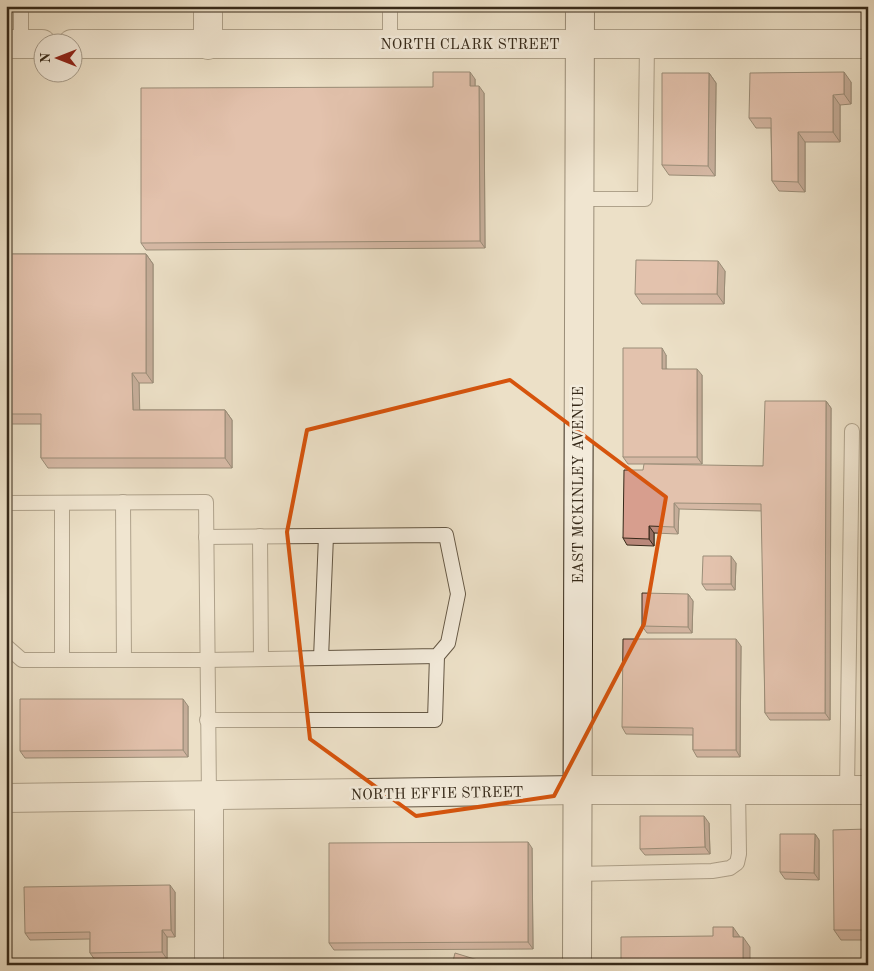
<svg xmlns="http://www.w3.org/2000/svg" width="874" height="971" font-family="'Old Standard TT',serif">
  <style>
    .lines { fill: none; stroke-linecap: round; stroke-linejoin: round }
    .service-casing { stroke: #645744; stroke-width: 16 }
    .minor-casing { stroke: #645744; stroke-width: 30 }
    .secondary-casing { stroke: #362919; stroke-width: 30 }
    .service { stroke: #f3ebdb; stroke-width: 14 }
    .minor { stroke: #f3ebdb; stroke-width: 28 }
    .secondary { stroke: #f3ebdb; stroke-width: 28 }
    .wall { fill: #b9887a; stroke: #362919 }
    .shaded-wall { fill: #966f63; stroke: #362919 }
    .building { fill: #d79e8e; stroke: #362919 }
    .marked { fill: none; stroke: #d6540d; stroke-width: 4; stroke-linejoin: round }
    .labels { text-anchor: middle; stroke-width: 5; stroke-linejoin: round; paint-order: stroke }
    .street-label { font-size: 15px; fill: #362919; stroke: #f3ebdb }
  </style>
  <rect width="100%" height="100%" fill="#ece0c7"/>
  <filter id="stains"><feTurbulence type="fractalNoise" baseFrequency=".004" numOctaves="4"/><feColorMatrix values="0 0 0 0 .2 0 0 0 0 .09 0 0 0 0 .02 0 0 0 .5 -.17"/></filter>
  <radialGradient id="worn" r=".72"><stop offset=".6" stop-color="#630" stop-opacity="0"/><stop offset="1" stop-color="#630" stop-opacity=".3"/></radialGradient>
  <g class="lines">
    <g class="service-casing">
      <g id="service">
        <polyline points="21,6 21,43"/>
        <polyline points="390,44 390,6"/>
        <polyline points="579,199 645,199 647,44"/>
        <polyline points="123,502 124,660"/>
        <polyline points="6,503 206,502 209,796"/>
        <polyline points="62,503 62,660"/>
        <polyline points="260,536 261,659"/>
        <polyline points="6,646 22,660 206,660 437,656 448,643 458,594 446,535 206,537"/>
        <polyline points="321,658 326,536"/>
        <polyline points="207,720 435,720 437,656"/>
        <polyline points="847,790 852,431"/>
        <polyline points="577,874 712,871 730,868 737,863 739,854 738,789"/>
      </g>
    </g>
    <g class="minor-casing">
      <g id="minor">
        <polyline points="208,6 208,45"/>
        <polyline points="6,44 42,44"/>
        <polyline points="72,44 868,44"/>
        <polyline points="6,798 577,790 868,790"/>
        <polyline points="209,965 209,796"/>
      </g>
    </g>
    <g class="secondary-casing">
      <polyline id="secondary" points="577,965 580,6"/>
    </g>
    <use href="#service" class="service"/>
    <use href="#minor" class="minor"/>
    <use href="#secondary" class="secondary"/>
  </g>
  <g class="wall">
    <polygon points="709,73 716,83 715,176 669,175 662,165"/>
    <polygon points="475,79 475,86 484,93 485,248 146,250 141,243 433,87"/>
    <polygon points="851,82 851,104 840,105 840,142 805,142 805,192 779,191 772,181 771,128 756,128 749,118"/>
    <polygon points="6,254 146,254 153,264 153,383 139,383 139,410 225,410 232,420 232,468 48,468 41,458 41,424 6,424"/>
    <polygon points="725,271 724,304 642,304 635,294"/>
    <polygon points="666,355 666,369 702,375 702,464 628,464 623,457"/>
    <polygon points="826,401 831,408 830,720 770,720 765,713 762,511 679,509 678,534 654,533 654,546 627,545 623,538 643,470 763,466"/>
    <polygon points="736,563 735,590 706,590 702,584"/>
    <polygon points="688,594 693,601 692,633 647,633 642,626"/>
    <polygon points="741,646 740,757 697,757 693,750 693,735 626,734 622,727"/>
    <polygon points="188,706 188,757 25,758 20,751"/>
    <polygon points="709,823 710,854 645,855 640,849"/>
    <polygon points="868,829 868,940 841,940 834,930"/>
    <polygon points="815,834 819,840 819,880 785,879 780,872"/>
    <polygon points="532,848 533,949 334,950 329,943"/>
    <polygon points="175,892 175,937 167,937 167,959 95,960 90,953 90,939 30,940 25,933"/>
  </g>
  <g class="shaded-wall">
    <polygon points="470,72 475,79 475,93 470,86"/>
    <polygon points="844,72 851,82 851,104 844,94"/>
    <polygon points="709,73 716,83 715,176 708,166"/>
    <polygon points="479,86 484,93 485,248 480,241"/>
    <polygon points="833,95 840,105 840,142 833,132"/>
    <polygon points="798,132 805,142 805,192 798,182"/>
    <polygon points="146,254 153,264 153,383 146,373"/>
    <polygon points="718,261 725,271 724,304 717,294"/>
    <polygon points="662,348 666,355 666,375 662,369"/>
    <polygon points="697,369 702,375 702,464 697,457"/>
    <polygon points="132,373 139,383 140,420 133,410"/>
    <polygon points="826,401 831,408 830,720 825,713"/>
    <polygon points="225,410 232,420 232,468 225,458"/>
    <polygon points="674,503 679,509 678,534 674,527"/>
    <polygon points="649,526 654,533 654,546 649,539"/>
    <polygon points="731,556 736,563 735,590 731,584"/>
    <polygon points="688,594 693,601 692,633 688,627"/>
    <polygon points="736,639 741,646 740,757 736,750"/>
    <polygon points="183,699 188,706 188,757 183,750"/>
    <polygon points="704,816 709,823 710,854 705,847"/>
    <polygon points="815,834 819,840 819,880 814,873"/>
    <polygon points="528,842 532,848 533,949 528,942"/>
    <polygon points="170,885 175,892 175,937 171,930"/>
    <polygon points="733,927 740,937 733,937"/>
    <polygon points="162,930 167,937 167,959 162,952"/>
    <polygon points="743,937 750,947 750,965 743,965"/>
  </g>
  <g class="building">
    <polygon points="433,72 470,72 470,86 479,86 480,241 141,243 141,88 433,87"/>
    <polygon points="844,72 844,94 833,95 833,132 798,132 798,182 772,181 771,118 749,118 750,73"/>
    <polygon points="662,73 709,73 708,166 662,165"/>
    <polygon points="6,254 146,254 146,373 132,373 133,410 225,410 225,458 41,458 41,414 6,414"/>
    <polygon points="636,260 718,261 717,294 635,294"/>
    <polygon points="623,348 662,348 662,369 697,369 697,457 623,457"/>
    <polygon points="765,401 826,401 825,713 765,713 761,504 674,503 674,527 649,526 649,539 623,538 624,470 643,470 644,464 763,466"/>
    <polygon points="703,556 731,556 731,584 702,584"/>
    <polygon points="642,593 688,594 688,627 642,626"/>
    <polygon points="623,639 736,639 736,750 693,750 693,728 622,727"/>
    <polygon points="20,699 183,699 183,750 20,751"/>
    <polygon points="640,816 704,816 705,847 640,849"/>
    <polygon points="868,829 868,930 834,930 833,830"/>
    <polygon points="780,834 815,834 814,873 780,872"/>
    <polygon points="528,842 528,942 329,943 329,843"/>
    <polygon points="170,885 171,930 162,930 162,952 90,953 90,932 25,933 24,887"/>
    <polygon points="713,927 733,927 733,937 743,937 743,965 621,965 621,937 713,936"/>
    <polygon points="455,953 494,965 452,965"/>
  </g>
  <path d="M0 0H874V971H0ZM510,380L666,497L644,624L554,796L416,816L310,739L287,532L307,430Z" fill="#ece0c7" fill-opacity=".55" fill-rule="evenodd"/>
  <path class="marked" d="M510,380L666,497L644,624L554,796L416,816L310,739L287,532L307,430Z"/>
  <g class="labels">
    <g class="street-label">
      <text x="470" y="49">NORTH CLARK STREET</text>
      <text transform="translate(578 485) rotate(-90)" y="5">EAST MCKINLEY AVENUE</text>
      <text transform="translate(437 793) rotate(-1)" y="5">NORTH EFFIE STREET</text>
    </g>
  </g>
  <rect width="874" height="971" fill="none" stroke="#ece0c7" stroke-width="25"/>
  <rect x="8" y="8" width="859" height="956" fill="none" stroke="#362919" stroke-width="2.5"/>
  <rect x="12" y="12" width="849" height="946" fill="none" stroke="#362919"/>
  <g transform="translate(58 58) rotate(270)"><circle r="24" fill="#f3ebdb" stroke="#a79d8d"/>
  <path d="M0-4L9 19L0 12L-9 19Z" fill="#8f2418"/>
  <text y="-8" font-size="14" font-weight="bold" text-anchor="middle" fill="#362919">N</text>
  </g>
  <rect width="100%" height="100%" filter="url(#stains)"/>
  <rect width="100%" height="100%" fill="url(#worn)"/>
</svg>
